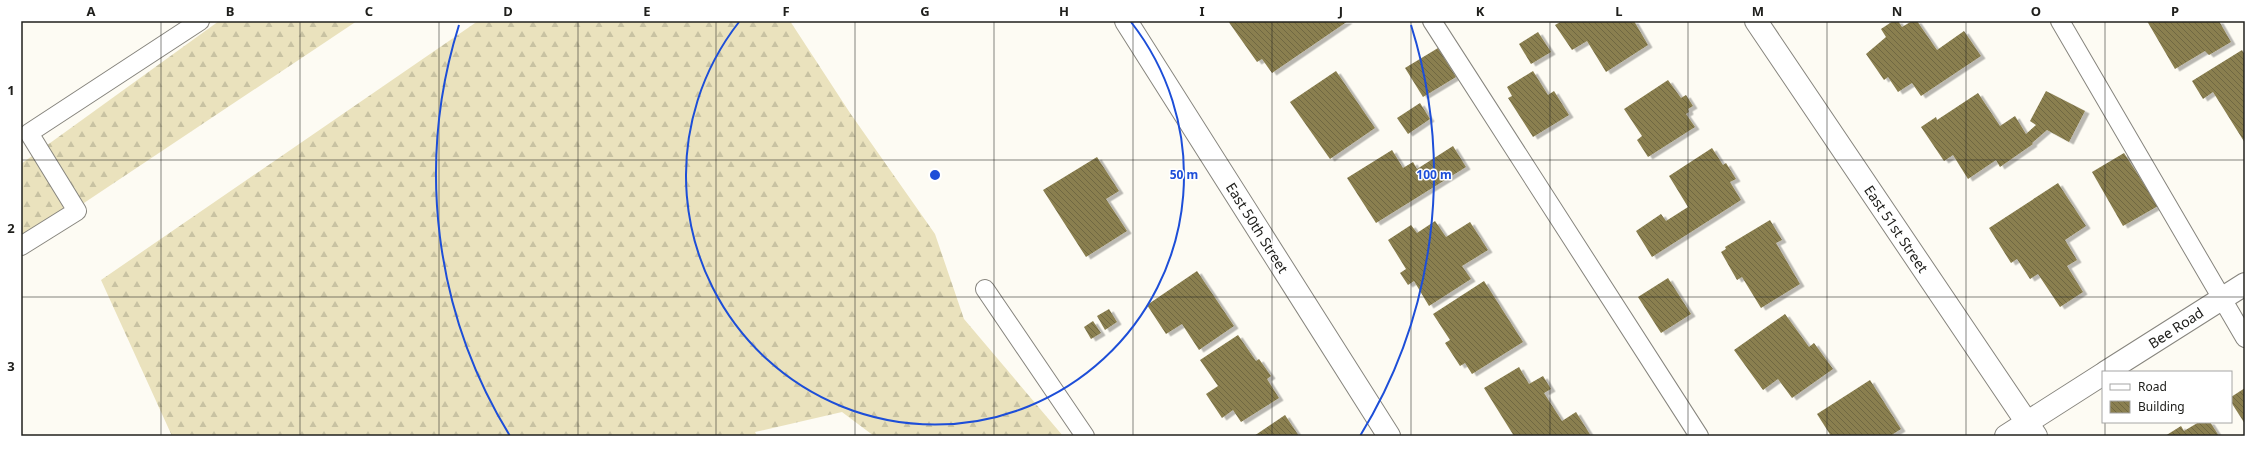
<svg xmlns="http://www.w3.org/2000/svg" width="2266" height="457" font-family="'Noto Sans',sans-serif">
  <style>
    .forest { fill: url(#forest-firs) }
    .building { fill: url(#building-back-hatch); filter: url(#shadow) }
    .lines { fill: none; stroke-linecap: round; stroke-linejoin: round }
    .service-casing { stroke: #87857e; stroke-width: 20 }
    .minor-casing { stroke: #87857e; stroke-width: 24 }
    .secondary-casing { stroke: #87857e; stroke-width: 24 }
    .service { stroke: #fff; stroke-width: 18 }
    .minor { stroke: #fff; stroke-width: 22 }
    .secondary { stroke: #fff; stroke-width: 22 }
    .grid { fill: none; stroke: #20201d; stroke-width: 1; stroke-opacity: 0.55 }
    .ring { fill: none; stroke: #1d4ed8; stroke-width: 2 }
    .labels { text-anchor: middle; stroke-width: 3; stroke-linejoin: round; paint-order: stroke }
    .street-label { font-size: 14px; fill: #20201d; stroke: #fff }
    .centre { fill: #1d4ed8; stroke: #fff; stroke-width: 2 }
    .ring-label { font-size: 12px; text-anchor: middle; font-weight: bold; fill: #1d4ed8; stroke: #fff; stroke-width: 3; stroke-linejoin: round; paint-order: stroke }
    .neatline { fill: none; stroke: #20201d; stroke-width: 1.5 }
    .grid-label { font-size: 13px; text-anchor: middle; font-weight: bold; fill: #20201d }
  </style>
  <defs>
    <pattern id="forest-firs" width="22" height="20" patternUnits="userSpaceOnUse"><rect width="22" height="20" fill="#eae2bd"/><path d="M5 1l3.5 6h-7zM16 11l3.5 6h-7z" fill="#c8c2a2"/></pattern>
    <pattern id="building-back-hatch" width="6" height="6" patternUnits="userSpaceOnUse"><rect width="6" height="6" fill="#8a7f50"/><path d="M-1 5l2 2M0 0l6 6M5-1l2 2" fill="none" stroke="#706842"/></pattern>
    <filter id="shadow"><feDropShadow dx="4.5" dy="2.5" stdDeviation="0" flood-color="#0004"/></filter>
  </defs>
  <rect width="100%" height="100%" fill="#fdfbf3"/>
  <g class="forest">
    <polygon points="219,21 357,21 21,245 21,164"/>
    <polygon points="478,21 790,21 850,113 935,234 964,319 1063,436 874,436 842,412 755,432 757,436 172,436 101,280"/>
  </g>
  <g class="building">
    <polygon points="1228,21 1348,21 1272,73 1262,59 1257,62"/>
    <polygon points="1562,21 1634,21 1648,45 1606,72 1587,41 1572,50 1555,25"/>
    <polygon points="1893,21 1898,21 1902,27 1912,21 1917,21 1937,50 1964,31 1981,56 1921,96 1912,83 1898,92 1888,77 1884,80 1866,54 1886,37 1881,29"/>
    <polygon points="2147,21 2219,21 2231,42 2209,55 2205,51 2175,69"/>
    <polygon points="1538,32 1551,52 1531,64 1519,44"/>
    <polygon points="1438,48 1456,77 1423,97 1405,68"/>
    <polygon points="2242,50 2245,55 2245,143 2213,92 2203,99 2192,81"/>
    <polygon points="1336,71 1375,128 1330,159 1290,102"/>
    <polygon points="1533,71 1548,95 1554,91 1569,115 1533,137 1508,98 1512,96 1507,87"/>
    <polygon points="1668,80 1681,98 1686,95 1693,106 1688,109 1689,112 1686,114 1695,127 1648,157 1637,140 1642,136 1624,109"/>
    <polygon points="2046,91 2085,111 2069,142 2047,130 2032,143 2033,144 2000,167 1996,160 1968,179 1953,155 1944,161 1921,127 1936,117 1937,120 1978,93 2000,126 2015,116 2026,134 2036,125 2030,121"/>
    <polygon points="1420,103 1430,119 1408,134 1397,118"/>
    <polygon points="1453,146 1466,167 1376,223 1347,178 1392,150 1403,168 1413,162 1417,169"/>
    <polygon points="1712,148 1723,165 1726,163 1736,179 1730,182 1741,200 1652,257 1636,231 1661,214 1666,221 1688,207 1669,176"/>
    <polygon points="2124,153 2158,206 2123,226 2092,172"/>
    <polygon points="1097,157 1119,191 1106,199 1127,231 1086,257 1043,190"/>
    <polygon points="2058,183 2086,226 2065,240 2077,260 2067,266 2083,292 2060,307 2038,274 2030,279 2017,259 2011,263 1989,228"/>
    <polygon points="1770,220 1782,240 1776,243 1800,284 1761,308 1742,277 1737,280 1721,252 1726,249 1725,247"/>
    <polygon points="1435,221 1446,237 1470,222 1488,250 1462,266 1471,279 1429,306 1414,281 1408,285 1400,273 1406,269 1388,240 1411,225 1417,233"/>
    <polygon points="1197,271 1234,326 1199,350 1182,324 1166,334 1147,305"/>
    <polygon points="1668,278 1691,314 1661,333 1638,297"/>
    <polygon points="1484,281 1523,342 1472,374 1465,363 1460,366 1445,343 1450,340 1433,314"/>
    <polygon points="1109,309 1117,322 1105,330 1097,316"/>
    <polygon points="1785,314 1809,347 1814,343 1833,369 1792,398 1778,379 1763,390 1734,350"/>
    <polygon points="1093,321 1101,333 1091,339 1084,327"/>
    <polygon points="1238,335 1256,361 1259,359 1271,376 1267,379 1279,398 1241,422 1233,410 1222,418 1206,394 1218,386 1200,360"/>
    <polygon points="1519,367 1529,384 1543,376 1551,389 1544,393 1562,421 1576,412 1591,436 1514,436 1484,388"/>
    <polygon points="1870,380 1901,429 1890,436 1831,436 1817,414"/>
    <polygon points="2245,388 2245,424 2231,402 2231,397"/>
    <polygon points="1285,415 1299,436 1254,436"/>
    <polygon points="2199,422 2210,422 2219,436 2165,436 2181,426 2184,431"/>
  </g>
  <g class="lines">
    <g class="service-casing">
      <g id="service">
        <polyline points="1432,21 1699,436"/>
        <polyline points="2060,21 2245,338"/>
        <polyline points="21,246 77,211 29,133 200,21"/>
        <polyline points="985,289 1085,436"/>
      </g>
    </g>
    <g class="minor-casing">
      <g id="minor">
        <polyline points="1126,21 1389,436"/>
        <polyline points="1756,21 2036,436"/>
      </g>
    </g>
    <g class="secondary-casing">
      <g id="secondary">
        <polyline points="2106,372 2245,284"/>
        <polyline points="2006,436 2103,374"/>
      </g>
    </g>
    <use href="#service" class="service"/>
    <use href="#minor" class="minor"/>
    <use href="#secondary" class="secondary"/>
  </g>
  <path class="grid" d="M161,21V436M300,21V436M439,21V436M578,21V436M716,21V436M855,21V436M994,21V436M1133,21V436M1272,21V436M1411,21V436M1550,21V436M1688,21V436M1827,21V436M1966,21V436M2105,21V372M21,160H2245M21,297H2245M2105,422V436"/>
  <g class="ring">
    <path d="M1131 22A249 249 0 1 1 739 22"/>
    <path d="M510 436A499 499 0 0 1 459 25M1411 25A499 499 0 0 1 1360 436"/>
  </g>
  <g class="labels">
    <g class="street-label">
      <text transform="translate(1257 228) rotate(58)" y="5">East 50th Street</text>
      <text transform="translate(1896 229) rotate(56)" y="5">East 51st Street</text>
      <text transform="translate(2176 328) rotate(-33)" y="5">Bee Road</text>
    </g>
  </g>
  <circle cx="935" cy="175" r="6" class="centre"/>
  <g class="ring-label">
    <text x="1184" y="179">50 m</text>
    <text x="1434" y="179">100 m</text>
  </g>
  <rect width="2266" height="457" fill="none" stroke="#ffffff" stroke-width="44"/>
  <rect x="2102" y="371" width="130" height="52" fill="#ffffff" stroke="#a6a6a5"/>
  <rect x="2110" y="384" width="20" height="6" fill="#ffffff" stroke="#a6a6a5"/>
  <text x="2138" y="391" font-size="12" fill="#20201d">Road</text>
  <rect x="2110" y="401" width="20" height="12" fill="url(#building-back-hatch)" stroke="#a6a6a5"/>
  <text x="2138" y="411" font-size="12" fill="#20201d">Building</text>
  <rect x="22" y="22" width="2222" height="413" class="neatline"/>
  <g class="grid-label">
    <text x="91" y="16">A</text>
    <text x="230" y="16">B</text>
    <text x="369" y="16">C</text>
    <text x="508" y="16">D</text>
    <text x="647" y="16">E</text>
    <text x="786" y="16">F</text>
    <text x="925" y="16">G</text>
    <text x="1064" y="16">H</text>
    <text x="1202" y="16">I</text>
    <text x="1341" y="16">J</text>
    <text x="1480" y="16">K</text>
    <text x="1619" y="16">L</text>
    <text x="1758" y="16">M</text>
    <text x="1897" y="16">N</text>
    <text x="2036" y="16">O</text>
    <text x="2175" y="16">P</text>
    <text x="11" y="95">1</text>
    <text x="11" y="233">2</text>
    <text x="11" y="371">3</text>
  </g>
</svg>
